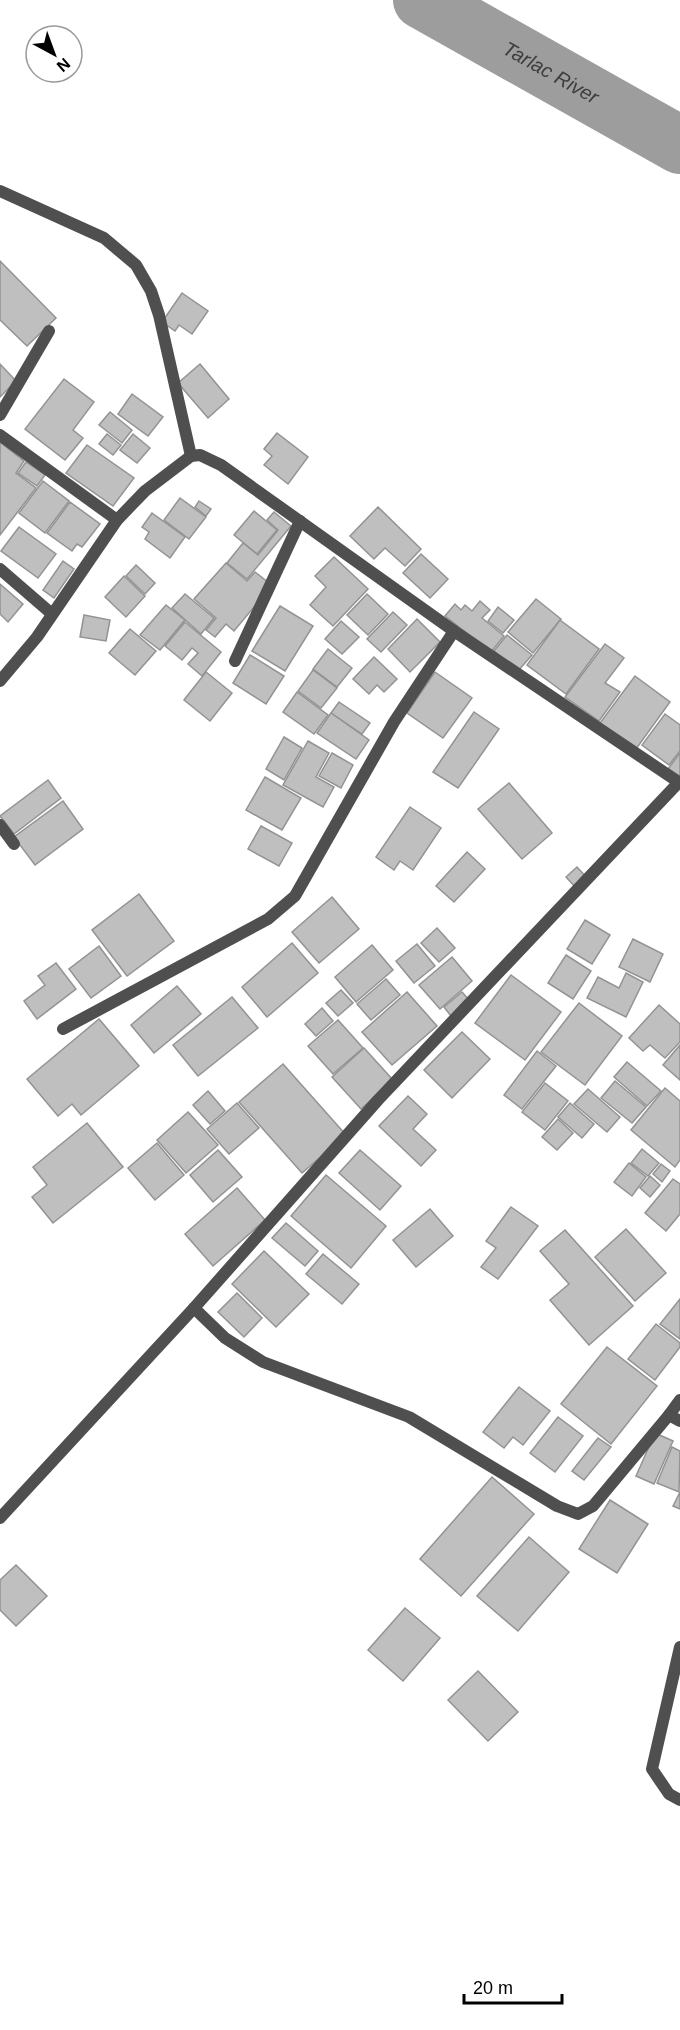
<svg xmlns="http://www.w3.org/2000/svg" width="680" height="2030" font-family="Helvetica,sans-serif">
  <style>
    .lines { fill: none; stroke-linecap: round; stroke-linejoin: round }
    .river { stroke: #9d9d9d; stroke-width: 58 }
    .building { fill: #bfbfbf; stroke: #939393; stroke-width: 1.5 }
    .service { stroke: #4f4f4f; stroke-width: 12 }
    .minor { stroke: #4f4f4f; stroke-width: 12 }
    .tertiary { stroke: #4f4f4f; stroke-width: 12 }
    .labels { text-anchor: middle; stroke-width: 5; stroke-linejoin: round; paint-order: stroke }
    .water-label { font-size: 20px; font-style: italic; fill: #3e3e3e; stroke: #fff }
  </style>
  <rect width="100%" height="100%" fill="#fff"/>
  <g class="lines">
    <path class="river" id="s1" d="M422,0L680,145"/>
  </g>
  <g class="building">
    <polygon points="0,261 56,318 27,346 0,320"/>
    <polygon points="182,293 208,311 192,334 179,325 175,331 162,322"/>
    <polygon points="0,364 16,381 0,397"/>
    <polygon points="200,364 229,399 208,418 178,383"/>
    <polygon points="64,379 94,402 73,430 83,438 65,460 25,429"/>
    <polygon points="132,394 163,417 148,436 118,414"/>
    <polygon points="110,412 132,430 122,443 99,425"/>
    <polygon points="277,433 308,457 288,484 264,465 272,456 264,449"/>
    <polygon points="107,434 121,445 113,455 99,444"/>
    <polygon points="133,434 150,448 137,463 120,450"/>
    <polygon points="0,442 24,461 16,473 36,488 0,535"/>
    <polygon points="87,445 134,478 113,506 66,473"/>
    <polygon points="26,462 45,475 37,486 18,473"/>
    <polygon points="43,481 69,501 45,533 19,513"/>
    <polygon points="180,498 206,517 189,539 164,520"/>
    <polygon points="199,501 211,509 206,516 195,507"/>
    <polygon points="70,502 100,524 82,547 77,544 72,551 47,533"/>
    <polygon points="378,507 421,549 405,566 385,548 374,559 350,536"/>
    <polygon points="254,511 277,530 257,554 234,535"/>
    <polygon points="274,512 291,526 247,579 227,563 243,543 258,555 278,530 267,520"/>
    <polygon points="152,513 185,537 170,558 145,539 149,532 142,527"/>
    <polygon points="19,527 56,554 38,578 1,551"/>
    <polygon points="421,554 448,579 430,598 403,573"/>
    <polygon points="334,557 368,589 333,626 310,605 326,587 315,576"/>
    <polygon points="63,561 74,569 54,598 43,590"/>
    <polygon points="226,563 247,581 255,572 269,583 264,595 234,631 226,624 215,637 206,630 216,618 194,599"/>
    <polygon points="136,565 155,583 145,594 126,576"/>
    <polygon points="124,576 145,596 126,617 105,597"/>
    <polygon points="0,584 23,604 8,622 0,614"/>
    <polygon points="185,594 214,618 201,634 172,608"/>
    <polygon points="367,594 388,614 368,635 347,615"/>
    <polygon points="536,599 561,619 533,653 508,632"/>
    <polygon points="480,601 490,610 482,618 504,636 491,652 445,616 455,604 461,610 465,605 472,611"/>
    <polygon points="166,605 185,620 160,650 140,635"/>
    <polygon points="280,606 313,626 285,671 252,651"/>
    <polygon points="498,607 514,620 503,633 488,621"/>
    <polygon points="393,612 407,625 381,652 367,639"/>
    <polygon points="84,615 110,620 106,641 80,637"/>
    <polygon points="417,619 440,642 410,672 388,649"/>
    <polygon points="560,620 599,649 566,694 527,665"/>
    <polygon points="341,621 359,637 342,654 325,639"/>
    <polygon points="185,622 221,652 202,676 188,664 198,653 192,648 182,660 165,646"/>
    <polygon points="130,629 156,651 135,675 109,653"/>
    <polygon points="507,635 532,655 518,671 494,651"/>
    <polygon points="605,644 624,658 605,683 620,692 599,721 565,697"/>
    <polygon points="328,649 352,668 337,687 313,669"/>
    <polygon points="250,655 284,676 266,704 233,683"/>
    <polygon points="374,657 397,679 384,692 377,685 369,694 353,679"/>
    <polygon points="313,670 337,688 321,708 298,691"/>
    <polygon points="206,672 232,693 210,721 184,700"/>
    <polygon points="435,672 472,698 443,738 407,713"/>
    <polygon points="635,676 670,702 636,749 600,723"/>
    <polygon points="297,692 328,715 314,734 283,712"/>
    <polygon points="339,702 370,723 362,734 331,713"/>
    <polygon points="474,712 499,729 458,788 433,772"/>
    <polygon points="331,713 369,740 356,759 317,733"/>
    <polygon points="665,714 680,725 680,751 669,765 642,745"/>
    <polygon points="284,737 302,748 284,780 266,769"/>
    <polygon points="308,741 329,753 316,777 334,787 323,807 283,785"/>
    <polygon points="332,753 353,765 341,788 319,776"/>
    <polygon points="680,753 680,778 668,769"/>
    <polygon points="265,777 301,798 282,830 246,810"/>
    <polygon points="48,780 61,798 14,834 0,816"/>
    <polygon points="509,783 552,833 522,859 478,809"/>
    <polygon points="63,801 83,829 35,865 14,837"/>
    <polygon points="410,807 441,828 413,870 400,861 394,870 376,857"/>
    <polygon points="261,826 292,843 279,866 248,849"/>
    <polygon points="467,852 485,869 454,902 436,886"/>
    <polygon points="577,867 587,878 576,888 566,877"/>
    <polygon points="139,894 174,941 127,976 92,930"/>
    <polygon points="332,897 359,929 319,963 292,932"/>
    <polygon points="585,920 610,935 592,964 567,949"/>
    <polygon points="437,928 455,948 439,962 421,943"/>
    <polygon points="633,939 663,954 650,982 619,967"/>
    <polygon points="292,943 318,973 267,1017 242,987"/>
    <polygon points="417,944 435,966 414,983 396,961"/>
    <polygon points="372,945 393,970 356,1002 335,977"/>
    <polygon points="99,946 121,976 91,998 69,969"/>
    <polygon points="566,955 591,971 573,999 548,983"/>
    <polygon points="452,957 472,981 440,1009 419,985"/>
    <polygon points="56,963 76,989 37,1019 24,1001 45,985 38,976"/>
    <polygon points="626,973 643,982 626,1017 587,998 598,977 619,988"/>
    <polygon points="511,975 561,1012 525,1060 475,1023"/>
    <polygon points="386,979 400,995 371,1020 357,1004"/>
    <polygon points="177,986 201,1014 154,1053 131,1025"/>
    <polygon points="341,990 353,1003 338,1016 326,1003"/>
    <polygon points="407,992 437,1026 392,1065 362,1032"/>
    <polygon points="462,992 470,1001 451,1016 444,1007"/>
    <polygon points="232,997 258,1028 198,1076 173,1045"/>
    <polygon points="579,1003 622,1036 585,1085 541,1052"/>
    <polygon points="659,1005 680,1024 680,1042 665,1058 650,1045 643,1051 629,1038"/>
    <polygon points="322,1008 333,1021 316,1036 305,1024"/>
    <polygon points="99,1019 139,1066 81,1115 72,1104 58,1116 27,1079"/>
    <polygon points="338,1020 363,1048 333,1074 308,1046"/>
    <polygon points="462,1032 490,1059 452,1098 424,1070"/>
    <polygon points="680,1045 680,1080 663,1065"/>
    <polygon points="364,1048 393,1080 361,1109 332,1077"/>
    <polygon points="537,1051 556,1066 522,1109 504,1095"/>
    <polygon points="627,1062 661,1091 647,1106 614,1077"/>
    <polygon points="283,1064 346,1135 302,1173 239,1102"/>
    <polygon points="615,1081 646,1107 632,1123 601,1098"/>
    <polygon points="545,1083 568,1101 545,1130 522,1112"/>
    <polygon points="665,1088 680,1101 680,1160 675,1167 631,1130"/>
    <polygon points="588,1089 620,1117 607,1132 574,1104"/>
    <polygon points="208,1091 225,1111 210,1124 193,1105"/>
    <polygon points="408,1096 427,1114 413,1129 436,1150 421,1166 379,1126"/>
    <polygon points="237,1103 259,1128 229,1154 207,1129"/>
    <polygon points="570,1103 594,1124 582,1138 558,1117"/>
    <polygon points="188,1112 218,1145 186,1173 157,1140"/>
    <polygon points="558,1119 573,1133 557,1150 542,1137"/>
    <polygon points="87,1123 123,1167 53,1223 32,1197 47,1185 33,1167"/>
    <polygon points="157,1143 184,1175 155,1200 128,1168"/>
    <polygon points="642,1149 659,1163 648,1176 631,1163"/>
    <polygon points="218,1150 242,1177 213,1202 190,1175"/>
    <polygon points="360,1150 401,1186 380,1210 339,1173"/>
    <polygon points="629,1163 646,1177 632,1196 614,1182"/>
    <polygon points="661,1164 670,1171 662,1182 653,1174"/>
    <polygon points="326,1175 386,1226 351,1268 291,1216"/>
    <polygon points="650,1176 660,1185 650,1197 640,1188"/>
    <polygon points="673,1179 680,1184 680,1214 666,1231 645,1213"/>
    <polygon points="237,1188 265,1220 213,1266 185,1234"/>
    <polygon points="511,1207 538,1226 498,1279 481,1267 496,1248 486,1241"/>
    <polygon points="430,1209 453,1236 416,1267 393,1240"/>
    <polygon points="286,1223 318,1251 305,1266 272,1238"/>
    <polygon points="626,1229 666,1273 635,1301 595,1257"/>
    <polygon points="565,1230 633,1306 589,1345 550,1300 569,1284 540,1251"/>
    <polygon points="264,1251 309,1294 276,1327 232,1284"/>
    <polygon points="323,1254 359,1284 342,1304 306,1274"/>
    <polygon points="237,1293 262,1318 244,1337 218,1312"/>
    <polygon points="680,1299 680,1339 660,1324"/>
    <polygon points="656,1324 680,1343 680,1347 655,1380 628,1359"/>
    <polygon points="607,1347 657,1386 611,1444 561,1404"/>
    <polygon points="519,1387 550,1411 523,1445 513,1437 504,1448 483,1432"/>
    <polygon points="558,1417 583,1436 555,1472 530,1453"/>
    <polygon points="655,1433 673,1441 654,1484 636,1476"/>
    <polygon points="598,1438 611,1447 584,1480 572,1471"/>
    <polygon points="672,1447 680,1451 679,1492 657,1483"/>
    <polygon points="492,1477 534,1514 461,1596 420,1559"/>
    <polygon points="680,1492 680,1509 673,1506"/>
    <polygon points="610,1500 648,1524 617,1573 579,1549"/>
    <polygon points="529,1537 569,1572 518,1631 477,1596"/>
    <polygon points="16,1565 47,1596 16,1626 0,1610 0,1580"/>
    <polygon points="405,1608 440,1638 403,1681 368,1650"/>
    <polygon points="478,1671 518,1712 488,1741 448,1700"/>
  </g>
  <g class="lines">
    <g class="service">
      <polyline points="235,661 300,521"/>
      <polyline points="0,825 14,844"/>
    </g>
    <g class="minor">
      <polyline points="0,191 104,238 136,265 151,291 159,315 191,456"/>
      <polyline points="0,415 49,331"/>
      <polyline points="0,435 117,520"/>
      <polyline points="0,569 52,614"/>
      <polyline points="63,1029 268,919 295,896 394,722 454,631"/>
      <polyline points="194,1308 225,1338 263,1362 409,1417 557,1506 578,1514 593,1506 669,1415"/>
      <polyline points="680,1400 669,1415 680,1421"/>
      <polyline points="0,1518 194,1308 378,1100 679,782"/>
      <polyline points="680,1647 652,1769 669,1794 680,1800"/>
    </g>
    <polyline class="tertiary" points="0,681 37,637 117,520 145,491 191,456 200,455 221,465 454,631 680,783"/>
  </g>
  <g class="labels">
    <g class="water-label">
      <text dy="7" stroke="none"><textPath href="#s1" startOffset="148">Tarlac River</textPath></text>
    </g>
  </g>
  <g transform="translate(54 54) rotate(139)"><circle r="28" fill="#ffffff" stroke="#999999" stroke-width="1.5"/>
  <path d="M0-4.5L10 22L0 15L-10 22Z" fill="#000000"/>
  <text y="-9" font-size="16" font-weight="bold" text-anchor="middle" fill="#000000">N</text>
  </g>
  <path d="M464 1994v9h98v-9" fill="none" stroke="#000000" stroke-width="3"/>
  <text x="473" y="1994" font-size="18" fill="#000000" stroke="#ffffff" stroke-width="4.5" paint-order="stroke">20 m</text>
</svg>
